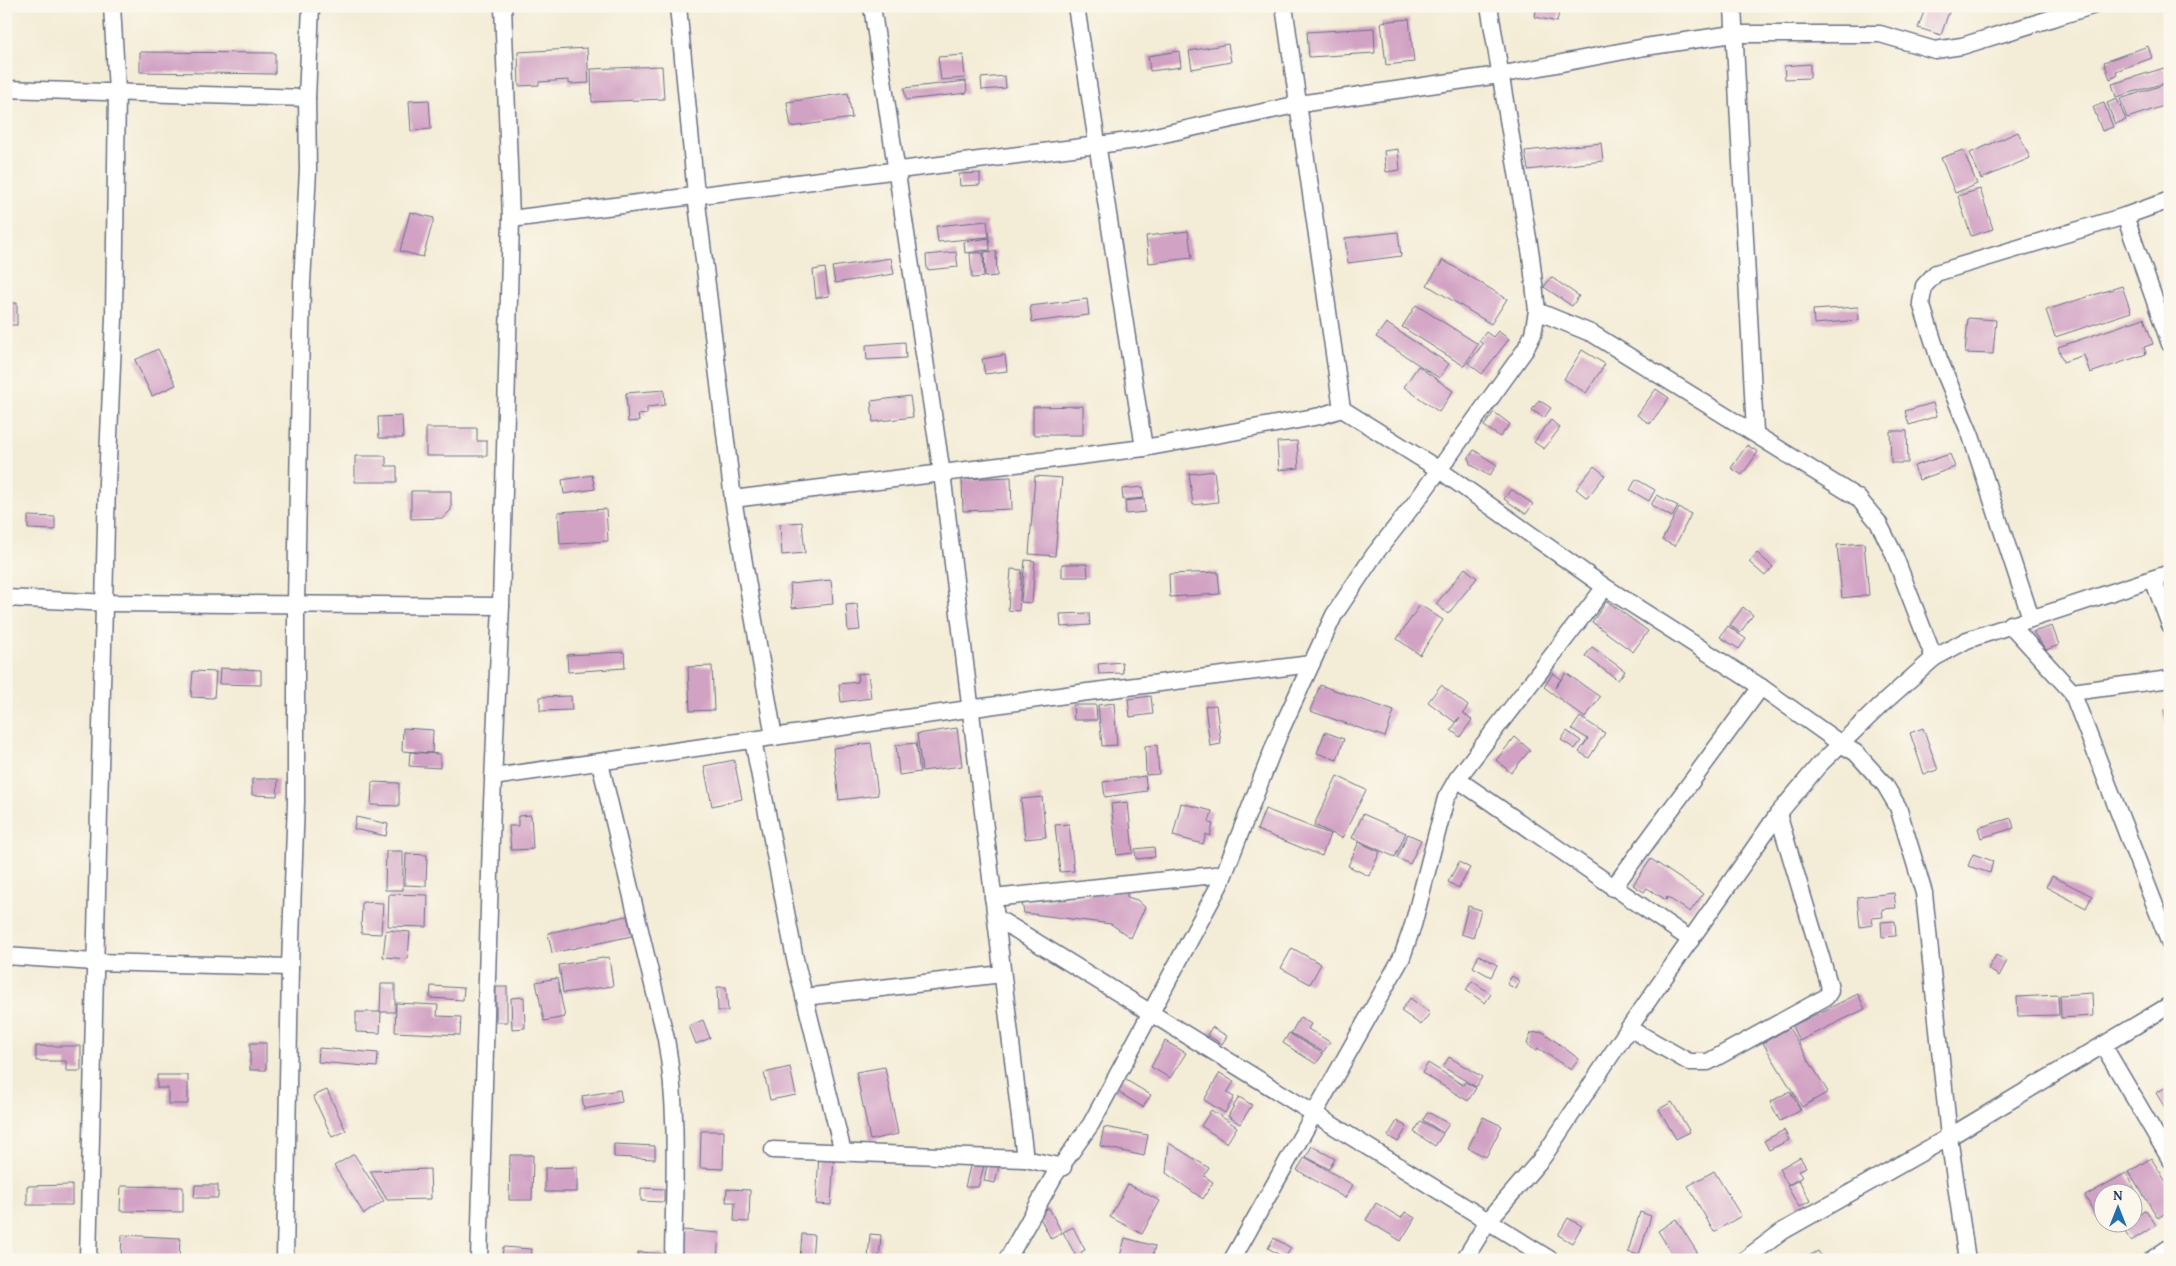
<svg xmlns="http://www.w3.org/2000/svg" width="2176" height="1266" font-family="'Gentium Book Plus',serif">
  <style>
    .building { fill: #d2a2c4 }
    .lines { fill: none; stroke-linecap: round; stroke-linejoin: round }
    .minor-casing { stroke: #677188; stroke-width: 19 }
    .minor { stroke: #fff; stroke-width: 16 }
  </style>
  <rect width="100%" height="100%" fill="#fbf7ec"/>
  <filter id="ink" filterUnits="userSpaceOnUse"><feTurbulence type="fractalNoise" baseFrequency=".02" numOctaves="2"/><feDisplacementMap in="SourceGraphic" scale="10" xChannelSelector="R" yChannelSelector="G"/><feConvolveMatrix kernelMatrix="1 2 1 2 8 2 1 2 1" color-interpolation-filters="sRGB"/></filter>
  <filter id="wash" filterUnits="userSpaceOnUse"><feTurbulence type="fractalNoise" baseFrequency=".0096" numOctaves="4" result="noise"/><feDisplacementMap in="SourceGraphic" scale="20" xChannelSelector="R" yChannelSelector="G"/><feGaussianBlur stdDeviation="1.12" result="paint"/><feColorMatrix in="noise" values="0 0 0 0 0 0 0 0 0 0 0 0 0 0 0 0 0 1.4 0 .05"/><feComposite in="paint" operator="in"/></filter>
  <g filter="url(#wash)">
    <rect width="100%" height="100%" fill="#f3ecd6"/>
    <g id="blocks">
      <g class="building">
        <polygon points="607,6 652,6 652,8 607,10"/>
        <polygon points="1537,6 1560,6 1557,22 1535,17"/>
        <polygon points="1926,6 1951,6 1941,35 1918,28"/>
        <polygon points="1409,19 1414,62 1386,65 1381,22"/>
        <polygon points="1374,28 1375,53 1309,57 1307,32"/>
        <polygon points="1228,44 1231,62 1192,69 1189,51"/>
        <polygon points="2148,46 2152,58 2116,71 2117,76 2110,79 2104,62"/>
        <polygon points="587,48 589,83 569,84 569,80 539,82 539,85 519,86 518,52"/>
        <polygon points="1179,51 1181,67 1150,71 1148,56"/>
        <polygon points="140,52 275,53 275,74 140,72"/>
        <polygon points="963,55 965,78 941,80 938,57"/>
        <polygon points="1810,64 1810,78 1785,79 1784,66"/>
        <polygon points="662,66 664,99 592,102 591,69"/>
        <polygon points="2164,68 2168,82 2116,97 2112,84"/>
        <polygon points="1005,76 1006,88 982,90 981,78"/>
        <polygon points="966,81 967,93 906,100 904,88"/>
        <polygon points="2169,83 2170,104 2127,118 2120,99"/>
        <polygon points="848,93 852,118 791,127 787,102"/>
        <polygon points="2117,99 2126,120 2115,124 2107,103"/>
        <polygon points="429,100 431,129 411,131 409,101"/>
        <polygon points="2104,103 2113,127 2102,131 2093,107"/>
        <polygon points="2018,132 2030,158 1981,179 1970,153"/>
        <polygon points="1601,143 1603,161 1528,170 1525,151"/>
        <polygon points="1398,149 1400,170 1386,172 1384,151"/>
        <polygon points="1963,150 1977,184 1955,193 1941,158"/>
        <polygon points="980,173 980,185 960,186 959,174"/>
        <polygon points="1980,189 1993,229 1971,236 1958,196"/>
        <polygon points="410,212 434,218 423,257 400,251"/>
        <polygon points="987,221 989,237 938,242 936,226"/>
        <polygon points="1188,231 1192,258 1149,263 1146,236"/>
        <polygon points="1398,232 1401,256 1348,263 1345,238"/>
        <polygon points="989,238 990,250 965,253 964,242"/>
        <polygon points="996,251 997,276 985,277 984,252"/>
        <polygon points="956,252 958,267 927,270 926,255"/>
        <polygon points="970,253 983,253 984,277 972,278"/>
        <polygon points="891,258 894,274 835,283 832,267"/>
        <polygon points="1443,260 1507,299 1491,324 1427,285"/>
        <polygon points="825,268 829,296 816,298 813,270"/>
        <polygon points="1551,277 1579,296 1572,306 1544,287"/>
        <polygon points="2122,286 2131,312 2055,337 2046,310"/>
        <polygon points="1087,299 1089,315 1032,322 1030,306"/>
        <rect x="6" y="303" width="11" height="22"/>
        <polygon points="1416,305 1478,344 1464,366 1402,327"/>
        <polygon points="1858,307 1859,320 1814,324 1813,310"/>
        <polygon points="1968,318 1996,320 1993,354 1965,353"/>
        <polygon points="2144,318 2153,344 2144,347 2146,354 2090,373 2084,355 2063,362 2058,347"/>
        <polygon points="1386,323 1449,364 1439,378 1376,337"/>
        <polygon points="1498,331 1509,339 1482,374 1468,363 1483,344 1479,341 1486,332 1493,337"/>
        <polygon points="905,342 906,358 867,360 866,345"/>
        <polygon points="158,349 176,385 152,396 135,360"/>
        <polygon points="1582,350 1605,364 1586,393 1564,379"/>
        <polygon points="1005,355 1007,371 985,374 982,359"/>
        <polygon points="1418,366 1453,391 1439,412 1404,387"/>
        <polygon points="1656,389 1669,398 1650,424 1637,415"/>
        <polygon points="664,390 665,405 647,407 647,414 638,415 639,421 628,422 626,393"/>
        <polygon points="910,396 913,417 873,422 871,401"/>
        <polygon points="1539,400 1551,408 1544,418 1532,410"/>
        <polygon points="1933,403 1937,416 1909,425 1905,411"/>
        <polygon points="1083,406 1083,435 1033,435 1033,407"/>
        <polygon points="1494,412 1510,424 1500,437 1484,426"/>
        <polygon points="402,416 403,438 379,438 378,417"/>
        <polygon points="1551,420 1560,428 1544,449 1534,442"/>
        <polygon points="426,428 477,428 477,441 487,441 487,456 426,456"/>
        <polygon points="1890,431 1907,431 1908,463 1891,463"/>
        <polygon points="1297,441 1299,468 1279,470 1277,442"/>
        <polygon points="1747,445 1758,452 1742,475 1731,468"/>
        <polygon points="1474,450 1497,465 1489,476 1470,464 1469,457"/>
        <polygon points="1950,454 1955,467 1919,480 1914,466"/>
        <polygon points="355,456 386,456 386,466 397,466 397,482 355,482"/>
        <polygon points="1594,466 1605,475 1587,498 1576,489"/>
        <polygon points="1214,471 1218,502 1193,505 1189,474"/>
        <polygon points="592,475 595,489 564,494 562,480"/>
        <polygon points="1035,476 1062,478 1055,556 1029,554"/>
        <polygon points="1011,477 1012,509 963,511 962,479"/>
        <polygon points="1636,479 1655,490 1649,501 1630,490"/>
        <polygon points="1143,487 1144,498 1123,500 1122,489"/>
        <polygon points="1511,489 1533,504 1526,514 1504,499"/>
        <polygon points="411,491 451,491 451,510 443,518 411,519"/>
        <polygon points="1657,495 1678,506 1672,517 1651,505"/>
        <polygon points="1144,499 1145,512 1126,514 1125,501"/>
        <polygon points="1679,508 1691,514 1675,546 1662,540"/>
        <polygon points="606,509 608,541 560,544 558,512"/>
        <polygon points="28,516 55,517 55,530 28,529"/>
        <polygon points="802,522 805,553 782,555 780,524"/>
        <polygon points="1864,543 1869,595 1842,598 1837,545"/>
        <polygon points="1757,553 1773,567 1765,576 1749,562"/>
        <polygon points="1025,560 1035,561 1032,603 1021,602"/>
        <polygon points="1062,564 1087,564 1088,577 1062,577"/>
        <polygon points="1465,568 1477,578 1448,614 1436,604"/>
        <polygon points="1011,569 1022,570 1019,611 1008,610"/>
        <polygon points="1218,572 1220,594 1170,597 1169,574"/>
        <polygon points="831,580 833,604 792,608 790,584"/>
        <polygon points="1607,601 1648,631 1633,652 1592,622"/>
        <polygon points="857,604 860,630 848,631 846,605"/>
        <polygon points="1420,605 1443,620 1420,655 1397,639"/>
        <polygon points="1743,607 1753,615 1740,633 1730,625"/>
        <polygon points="1089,613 1090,625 1061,627 1060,614"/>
        <polygon points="1728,626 1746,639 1739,649 1720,637"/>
        <polygon points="2052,626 2059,645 2046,650 2033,632"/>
        <polygon points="1592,647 1625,671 1618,680 1585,656"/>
        <polygon points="624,652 625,668 568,672 567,655"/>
        <polygon points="1122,662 1123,673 1099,674 1098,664"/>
        <polygon points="712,666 714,710 690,711 688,667"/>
        <polygon points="220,668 261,670 261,685 219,684"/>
        <polygon points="193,671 216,672 214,698 191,697"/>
        <polygon points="868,673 871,698 841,702 839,684 858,682 857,674"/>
        <polygon points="1553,673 1561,679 1555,688 1566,673 1600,697 1585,718 1544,687"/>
        <polygon points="1320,685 1394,711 1385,737 1310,711"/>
        <polygon points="1441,685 1468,706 1463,713 1472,720 1460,737 1451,730 1460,717 1455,722 1428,702"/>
        <polygon points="571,696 572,710 540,711 540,697"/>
        <polygon points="1151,696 1153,714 1130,717 1128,699"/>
        <polygon points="1114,703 1117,745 1102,746 1098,705"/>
        <polygon points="1073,705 1096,705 1097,720 1074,720"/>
        <polygon points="1216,705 1221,744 1210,746 1205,706"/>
        <polygon points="2170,709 2170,736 2167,736 2164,710"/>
        <polygon points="1580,717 1605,733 1589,758 1579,752 1588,739 1572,729"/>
        <polygon points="403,728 433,730 432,753 402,751"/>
        <polygon points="957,728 962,766 922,771 917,734"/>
        <polygon points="1923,728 1938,770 1924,774 1910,733"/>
        <polygon points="1567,731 1581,741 1575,749 1561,740"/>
        <polygon points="1325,732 1344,739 1337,760 1317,753"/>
        <polygon points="1515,737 1530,750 1511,773 1496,760"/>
        <polygon points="871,743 878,795 839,800 833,748"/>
        <polygon points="916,743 920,772 899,775 896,745"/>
        <polygon points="1157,745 1159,774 1146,775 1145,746"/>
        <polygon points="410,752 440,754 440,768 409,766"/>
        <polygon points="734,760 742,799 712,806 704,766"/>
        <polygon points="1145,776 1147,791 1105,797 1103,782"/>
        <polygon points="1337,776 1366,790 1342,838 1314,825"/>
        <polygon points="252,779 278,779 277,796 252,795"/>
        <polygon points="372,782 399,783 399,806 371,805"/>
        <polygon points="1042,797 1046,837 1025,839 1021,799"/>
        <polygon points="1128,802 1133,853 1117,855 1111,804"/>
        <polygon points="1181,803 1212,811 1209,823 1213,824 1210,836 1206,834 1203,844 1173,836"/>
        <polygon points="1265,809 1330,834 1322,856 1257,830"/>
        <polygon points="1363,814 1406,833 1395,857 1352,838"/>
        <polygon points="531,815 533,849 511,850 509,826 518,826 518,816"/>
        <polygon points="356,817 388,824 386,836 354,829"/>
        <polygon points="2011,818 2014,828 1981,838 1978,828"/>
        <polygon points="1069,824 1074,871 1060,872 1055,825"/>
        <polygon points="1408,834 1421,840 1410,864 1397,858"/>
        <polygon points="1359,842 1380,852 1369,876 1348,866"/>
        <polygon points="1154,847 1155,857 1136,859 1135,849"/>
        <polygon points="386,851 403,851 403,890 385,890"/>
        <polygon points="406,854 427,855 426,886 405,885"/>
        <polygon points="1973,854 1993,861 1990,873 1968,866"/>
        <polygon points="1651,859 1703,894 1690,912 1667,897 1666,900 1647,888 1644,892 1633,885"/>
        <polygon points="1459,862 1470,868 1459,888 1448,882"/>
        <polygon points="2052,876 2092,896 2086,908 2046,887"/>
        <polygon points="1127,891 1127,897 1137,900 1145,907 1131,938 1111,924 1024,913 1022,903"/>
        <polygon points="1894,893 1896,908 1882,909 1883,917 1872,918 1873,925 1860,927 1857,897"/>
        <polygon points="389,894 428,895 427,927 388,926"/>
        <polygon points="362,902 383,903 381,934 361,933"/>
        <polygon points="1468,906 1481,910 1473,938 1461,934"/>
        <polygon points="627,916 632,936 552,953 548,933"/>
        <polygon points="1895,921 1896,936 1882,937 1881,922"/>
        <polygon points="386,930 410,932 408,959 383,957"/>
        <polygon points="1292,948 1321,964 1310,984 1281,968"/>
        <polygon points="1479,955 1497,965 1491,977 1473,967"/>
        <polygon points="1996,955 2007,961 1999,976 1988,969"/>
        <polygon points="609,957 613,986 563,993 559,965"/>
        <polygon points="1512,976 1520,981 1516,989 1507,984"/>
        <polygon points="557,978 565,1017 544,1021 536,982"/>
        <polygon points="1472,981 1491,994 1485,1003 1466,990"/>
        <polygon points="381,984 395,984 395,1012 380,1012"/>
        <polygon points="431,986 464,988 463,1000 430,998"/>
        <rect x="496" y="987" width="11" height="35"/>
        <polygon points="717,987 726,987 728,1011 718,1011"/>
        <polygon points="2092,993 2093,1016 2061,1018 2060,995"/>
        <polygon points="1858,994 1865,1009 1799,1041 1792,1026"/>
        <polygon points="2058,995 2059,1015 2018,1016 2017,997"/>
        <polygon points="524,997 525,1028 512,1029 511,998"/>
        <polygon points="1410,998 1430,1013 1421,1025 1401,1011"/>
        <polygon points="396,1003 438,1005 437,1016 461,1017 460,1035 395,1032"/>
        <polygon points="356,1012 381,1012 380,1033 356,1032"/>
        <polygon points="1300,1017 1311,1024 1308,1029 1330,1042 1323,1052 1291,1033"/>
        <polygon points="703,1020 710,1038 696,1044 689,1026"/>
        <polygon points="1212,1027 1227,1036 1222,1044 1207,1035"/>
        <polygon points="1789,1028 1828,1092 1802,1107 1763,1043"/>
        <polygon points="1543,1032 1579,1059 1571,1070 1538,1048 1536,1051 1527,1044 1531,1033"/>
        <polygon points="1289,1033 1323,1054 1316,1064 1283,1043"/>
        <polygon points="1165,1041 1186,1053 1170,1078 1151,1067"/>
        <rect x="250" y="1043" width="16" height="27"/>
        <polygon points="36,1046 81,1046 81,1071 66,1071 66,1061 36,1061"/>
        <polygon points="319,1048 378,1053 377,1067 318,1062"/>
        <polygon points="1449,1057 1482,1077 1476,1087 1443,1067"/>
        <polygon points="1428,1063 1463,1085 1465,1082 1476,1088 1468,1101 1422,1073"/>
        <polygon points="790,1067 796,1095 770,1100 764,1073"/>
        <polygon points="885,1067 898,1134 870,1140 856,1072"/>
        <polygon points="1220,1073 1234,1082 1227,1093 1234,1097 1225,1113 1204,1100"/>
        <polygon points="157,1075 188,1075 188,1104 168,1104 168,1088 157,1088"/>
        <polygon points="1121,1077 1151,1095 1143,1107 1113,1089"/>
        <polygon points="2170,1085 2170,1116 2156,1093"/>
        <polygon points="327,1090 346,1131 332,1137 313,1096"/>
        <polygon points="620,1090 622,1102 584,1109 582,1096"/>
        <polygon points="1790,1091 1801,1110 1780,1121 1770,1102"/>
        <polygon points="1239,1097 1252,1105 1240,1124 1228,1116"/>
        <polygon points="1672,1102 1690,1132 1676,1139 1659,1109"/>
        <polygon points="1211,1110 1237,1127 1227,1143 1201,1126"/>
        <polygon points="1428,1112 1449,1124 1443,1133 1423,1120"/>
        <polygon points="1483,1117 1502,1126 1486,1157 1468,1148"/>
        <polygon points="1397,1121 1407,1127 1398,1142 1388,1136"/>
        <polygon points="1421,1121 1443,1134 1435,1146 1414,1132"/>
        <polygon points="1104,1127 1148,1135 1144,1156 1100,1146"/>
        <polygon points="1784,1130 1789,1140 1769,1150 1764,1141"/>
        <polygon points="701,1131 724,1131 723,1169 700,1168"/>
        <polygon points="1169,1143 1209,1168 1204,1176 1213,1182 1203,1199 1166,1173"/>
        <polygon points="614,1144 655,1146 655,1159 614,1157"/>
        <polygon points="1312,1146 1335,1159 1329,1169 1306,1157"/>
        <polygon points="354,1154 384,1201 364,1214 334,1166"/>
        <polygon points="819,1154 834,1155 831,1205 816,1204"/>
        <polygon points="510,1155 533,1155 532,1200 509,1200"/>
        <polygon points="1305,1157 1353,1185 1345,1198 1297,1170"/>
        <polygon points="1800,1157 1806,1167 1798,1171 1802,1177 1788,1185 1779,1169"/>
        <polygon points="972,1158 986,1159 978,1187 965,1187"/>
        <polygon points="2151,1158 2170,1188 2170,1210 2158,1218 2129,1172"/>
        <polygon points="988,1159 1000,1162 995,1183 984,1181"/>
        <polygon points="577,1167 577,1192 545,1192 545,1168"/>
        <polygon points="430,1169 431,1199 387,1200 370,1171"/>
        <polygon points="1714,1171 1741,1216 1714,1232 1688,1186"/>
        <polygon points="2126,1173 2138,1195 2134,1198 2134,1194 2104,1194 2104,1214 2097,1218 2085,1196"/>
        <polygon points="1799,1180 1810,1201 1799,1207 1787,1186"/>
        <polygon points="1128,1184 1160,1201 1142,1234 1110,1217"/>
        <polygon points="72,1185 72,1205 27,1205 27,1186"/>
        <polygon points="195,1185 218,1185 218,1198 194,1198"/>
        <polygon points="121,1186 183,1187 183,1212 120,1211"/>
        <polygon points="641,1188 664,1189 664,1202 641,1201"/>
        <polygon points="727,1189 750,1190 749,1222 734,1221 735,1202 726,1202"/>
        <polygon points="1376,1203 1401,1218 1405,1212 1415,1218 1401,1241 1366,1220"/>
        <polygon points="1049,1208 1062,1233 1051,1239 1038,1214"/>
        <polygon points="2146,1210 2156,1225 2131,1241 2121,1226 2125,1224 2134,1224 2134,1218"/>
        <polygon points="1640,1212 1651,1216 1639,1255 1628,1252"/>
        <polygon points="1568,1218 1582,1226 1572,1243 1558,1235"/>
        <polygon points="1676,1219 1697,1252 1685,1260 1676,1260 1658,1231"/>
        <polygon points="1073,1227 1085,1250 1081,1252 1085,1259 1084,1260 1078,1260 1063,1232"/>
        <polygon points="682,1230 719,1233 717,1260 679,1257"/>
        <polygon points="802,1234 814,1235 812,1259 800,1258"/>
        <polygon points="870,1234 881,1235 879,1260 868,1260"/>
        <polygon points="122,1235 180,1238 179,1260 121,1258"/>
        <polygon points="1125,1238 1155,1246 1152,1260 1119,1260"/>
        <polygon points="1274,1238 1291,1248 1285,1258 1268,1248"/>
        <polygon points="503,1247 532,1249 531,1260 502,1260"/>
        <polygon points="1818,1251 1823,1260 1809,1260 1807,1257"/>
        <polygon points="638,1252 663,1254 663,1260 637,1260"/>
      </g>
    </g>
  </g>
  <g filter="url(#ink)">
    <use href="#blocks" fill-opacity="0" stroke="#677188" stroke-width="1"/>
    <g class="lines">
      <g class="minor-casing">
        <g id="minor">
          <polyline points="678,6 696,195 733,499 774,737"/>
          <polyline points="872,6 943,481 1025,1159"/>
          <polyline points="1076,6 1144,448"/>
          <polyline points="1733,6 1755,432"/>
          <polyline points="6,89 307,98"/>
          <polyline points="2125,216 2170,344"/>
          <polyline points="511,219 1137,140 1299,104 1499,75 1645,47 1733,34 1880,34 1935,50 1962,46 2092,6"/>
          <polyline points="1537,311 1593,334 1858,498 1878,522 1893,552 1934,658"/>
          <polyline points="1342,409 1438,469 1605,587 1761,687 1841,744 1856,753 1885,785 1898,807 1924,893 1949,1137 1967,1260"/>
          <polyline points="733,499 1144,448 1320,416 1342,409 1284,6"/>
          <polyline points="2153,579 2170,625"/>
          <polyline points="6,598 110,603 501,606"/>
          <polyline points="2031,618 1971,436 1939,359 1921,303 1924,286 1936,273 2125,216 2170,200"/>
          <polyline points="2010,624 2072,692 2170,679"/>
          <polyline points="2072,692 2170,944"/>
          <polyline points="753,740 795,959 843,1152"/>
          <path d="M600,763L666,1039C679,1112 674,1186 673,1260"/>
          <polyline points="493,777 1080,693 1311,664"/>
          <polyline points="1457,779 1691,940"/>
          <polyline points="1613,888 1761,687"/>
          <polyline points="993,898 1224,874"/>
          <polyline points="997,918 1551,1260"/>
          <polyline points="6,956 94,962 290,967"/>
          <polyline points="804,997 1002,974"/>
          <polyline points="1629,1028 1689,1062 1708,1062 1826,997 1830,991 1829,984 1778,814"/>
          <polyline points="2103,1045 2170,1159"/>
          <polyline points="773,1150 1025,1159 1063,1167"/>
          <polyline points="88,1260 107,483 114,318 117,91 112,6"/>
          <polyline points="285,1260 290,967 296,802 296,604 299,432 302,283 308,170 307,98 311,6"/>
          <polyline points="479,1260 492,803 501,606 511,219 503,6"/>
          <polyline points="1007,1260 1054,1176 1091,1124 1221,882 1279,734 1334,615 1374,555 1418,499 1525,350 1533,334 1537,311 1531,256 1489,6"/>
          <polyline points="1232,1260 1402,957 1413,925 1446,798 1457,779 1605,587"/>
          <polyline points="1464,1260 1488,1221 1543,1157 1629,1028 1778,814 1819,765 1881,705 1934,658 1967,640 2170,573"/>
          <polyline points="1744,1260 1783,1231 1949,1137 2170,1005"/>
          <polyline points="2151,1260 2170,1247"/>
        </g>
      </g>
      <use href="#minor" class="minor"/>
    </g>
  </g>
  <rect width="2176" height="1266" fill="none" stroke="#fbf7ec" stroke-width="25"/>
  <g transform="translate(2118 1208)"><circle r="24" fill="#fbf7ec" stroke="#a1a7b3"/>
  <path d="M0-4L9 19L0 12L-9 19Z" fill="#1f6fb2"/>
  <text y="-8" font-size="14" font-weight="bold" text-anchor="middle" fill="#1b2f5e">N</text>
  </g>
</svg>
